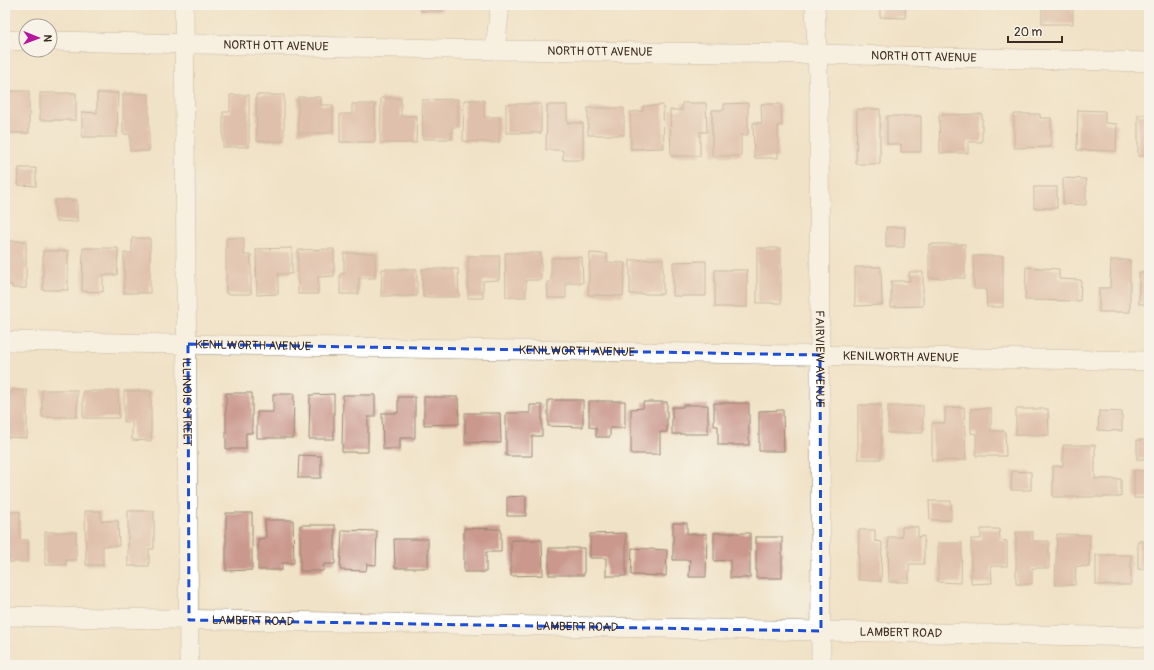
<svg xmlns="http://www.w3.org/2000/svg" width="1154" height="670" font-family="Pangolin,sans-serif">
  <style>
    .building { fill: #ca988d }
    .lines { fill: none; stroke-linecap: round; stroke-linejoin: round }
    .minor-casing { stroke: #968672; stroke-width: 20 }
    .minor { stroke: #fff; stroke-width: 19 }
    .marked { fill: none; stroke: #1d4ed8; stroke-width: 3; stroke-dasharray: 8 5; stroke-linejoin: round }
    .labels { text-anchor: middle; stroke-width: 3.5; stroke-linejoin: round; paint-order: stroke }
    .street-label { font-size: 12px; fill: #3b2a1e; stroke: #f7f3e8 }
  </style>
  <rect width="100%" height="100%" fill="#f7f3e8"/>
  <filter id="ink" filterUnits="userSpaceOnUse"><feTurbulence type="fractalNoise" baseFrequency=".025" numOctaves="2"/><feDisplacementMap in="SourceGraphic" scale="8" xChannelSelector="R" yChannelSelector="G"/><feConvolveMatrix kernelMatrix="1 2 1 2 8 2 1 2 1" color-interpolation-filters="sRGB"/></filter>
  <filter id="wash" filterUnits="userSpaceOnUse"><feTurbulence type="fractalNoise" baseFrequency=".012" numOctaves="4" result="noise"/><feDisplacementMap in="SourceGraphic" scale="16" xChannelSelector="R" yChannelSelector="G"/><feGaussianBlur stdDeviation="0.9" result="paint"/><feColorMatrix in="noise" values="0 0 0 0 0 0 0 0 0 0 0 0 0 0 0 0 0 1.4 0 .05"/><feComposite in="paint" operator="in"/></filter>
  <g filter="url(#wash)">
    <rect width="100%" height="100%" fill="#f0e2c6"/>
    <g id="blocks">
      <g class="building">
        <rect x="268" y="5" width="19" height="2"/>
        <rect x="421" y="5" width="21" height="6"/>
        <polygon points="566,5 624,5 624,9 566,6"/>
        <polygon points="696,5 718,5 717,8 696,7"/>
        <polygon points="880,5 906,5 905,18 880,17"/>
        <rect x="1042" y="5" width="31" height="19"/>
        <rect x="5" y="91" width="24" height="42"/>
        <rect x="40" y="93" width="36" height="27"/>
        <polygon points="97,93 118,93 117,137 82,137 82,112 97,113"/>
        <polygon points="123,94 149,94 149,151 130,151 130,134 123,134"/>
        <polygon points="230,95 249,95 249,147 223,147 223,112 230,112"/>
        <polygon points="256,95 284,95 284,141 257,141"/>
        <polygon points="298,97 321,97 321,105 333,105 333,133 298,133"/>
        <polygon points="381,98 401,98 401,116 417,116 416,143 380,143"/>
        <polygon points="458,99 458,127 452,127 452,139 423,139 422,100"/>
        <polygon points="464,100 484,100 484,117 500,117 499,143 463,141"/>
        <polygon points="682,103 706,103 707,132 700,132 700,156 671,156 670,110 682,110"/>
        <polygon points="748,103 748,135 741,135 741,156 712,156 712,110 724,110 724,104"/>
        <polygon points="352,104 375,104 375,142 340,142 340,114 352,114"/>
        <rect x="506" y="104" width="35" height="29"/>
        <polygon points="761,104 781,104 782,126 778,125 778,158 754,158 753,123 762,123"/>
        <polygon points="547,105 567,105 567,123 583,123 583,160 563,160 563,150 546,150"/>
        <polygon points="663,105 664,148 631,149 630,112 643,111 643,106"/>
        <rect x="588" y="108" width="36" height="27"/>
        <polygon points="857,109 880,109 880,164 856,164"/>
        <polygon points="1078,110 1105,111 1105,123 1117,124 1116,151 1077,150"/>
        <polygon points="982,114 982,142 968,142 968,153 940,153 939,115"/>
        <polygon points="1014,114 1040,114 1040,118 1051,118 1051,147 1014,148"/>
        <rect x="1138" y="115" width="11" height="41"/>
        <polygon points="887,116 921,116 921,152 901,152 901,144 887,144"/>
        <polygon points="19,168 36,168 36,186 18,185"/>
        <polygon points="1063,178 1086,179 1086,205 1063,204"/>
        <rect x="1034" y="187" width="23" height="21"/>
        <polygon points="55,200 77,200 77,222 55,221"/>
        <polygon points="886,227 905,227 904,247 886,247"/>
        <polygon points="132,238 150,238 150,293 124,293 124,253 132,253"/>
        <polygon points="226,238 244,238 244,255 251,255 251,294 226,294"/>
        <polygon points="5,241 26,241 26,288 12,288 12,285 5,285"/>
        <rect x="929" y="244" width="36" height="34"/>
        <polygon points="83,248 118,248 117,275 103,275 103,292 82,291"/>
        <polygon points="292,248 292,274 278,274 278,294 257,295 256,249"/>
        <rect x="757" y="248" width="24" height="55"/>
        <polygon points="334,249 334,276 318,277 318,294 298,294 298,250"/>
        <rect x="43" y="251" width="25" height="39"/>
        <polygon points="344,253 375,253 375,278 359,278 359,294 340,294 340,274 344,274"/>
        <polygon points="505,253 541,253 541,280 526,280 526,297 506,297"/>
        <polygon points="590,253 607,254 607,262 625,263 623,296 588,295"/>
        <polygon points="468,256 500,256 499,280 483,281 483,298 468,298"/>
        <polygon points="973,256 1003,256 1003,307 987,307 986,289 974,289"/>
        <polygon points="582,257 583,283 566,283 566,298 548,298 547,282 551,282 551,258"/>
        <polygon points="663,259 663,294 630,294 630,260"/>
        <polygon points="1111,260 1130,260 1130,312 1099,312 1099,288 1110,288"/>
        <polygon points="706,261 706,296 673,296 673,262"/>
        <polygon points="855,267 881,267 882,305 855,306"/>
        <polygon points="1026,267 1059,269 1059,279 1081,280 1080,301 1025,300"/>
        <polygon points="382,269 417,269 417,296 381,296"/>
        <polygon points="422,269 458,269 459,297 423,297"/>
        <rect x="715" y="270" width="32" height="37"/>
        <polygon points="909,272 923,272 923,306 891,307 891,281 910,281"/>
        <rect x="1139" y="272" width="10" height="32"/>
        <polygon points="12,390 27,390 27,438 5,437 5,393 12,393"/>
        <rect x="42" y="390" width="35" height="27"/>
        <polygon points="83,391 118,391 119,418 83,418"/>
        <polygon points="124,391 151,391 151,441 132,440 132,422 124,422"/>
        <polygon points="226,393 252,393 252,433 246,433 246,449 226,449"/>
        <polygon points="273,394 294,394 293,438 257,438 257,412 273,412"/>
        <polygon points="334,394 334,439 309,439 310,395"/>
        <polygon points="343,395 375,395 375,417 368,417 368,452 342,452"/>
        <polygon points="398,397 415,397 415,438 400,438 400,449 383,449 382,413 398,413"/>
        <polygon points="424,397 458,397 459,424 424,425"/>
        <polygon points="548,400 583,400 583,427 548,426"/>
        <polygon points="589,401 625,401 625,428 610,428 610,437 596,437 596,428 589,427"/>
        <polygon points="643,402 667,402 667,432 660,432 660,454 631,454 631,409 643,408"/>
        <polygon points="714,403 749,403 749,445 718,445 718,426 714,426"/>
        <polygon points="530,405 542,405 542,436 532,436 532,456 506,456 506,413 530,413"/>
        <polygon points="683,405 708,405 708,434 672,434 672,407 683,407"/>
        <rect x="858" y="405" width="23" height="54"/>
        <rect x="888" y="406" width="35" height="27"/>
        <polygon points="964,407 966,460 932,461 932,423 945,423 945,408"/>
        <polygon points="991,408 991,431 1005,431 1006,456 976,456 976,434 971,433 971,409"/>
        <polygon points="1016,409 1048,409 1049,435 1016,435"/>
        <polygon points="783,410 784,451 759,451 759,411"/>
        <polygon points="1099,411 1122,412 1122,431 1098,430"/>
        <polygon points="465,413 500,413 501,443 465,442"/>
        <rect x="1137" y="440" width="12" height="19"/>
        <polygon points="1063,445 1095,445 1095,479 1121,479 1121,497 1053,497 1053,466 1063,466"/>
        <polygon points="299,455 321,456 321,478 298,478"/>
        <polygon points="1134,470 1149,471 1149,498 1134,498"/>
        <polygon points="1012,471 1031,472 1031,490 1011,490"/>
        <polygon points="526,496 526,516 507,516 507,497"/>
        <polygon points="929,501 951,501 951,520 930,520"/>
        <polygon points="85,511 101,511 101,521 118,521 119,546 103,546 103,565 86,565"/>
        <polygon points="128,511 154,511 154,549 149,549 149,566 128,566"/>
        <polygon points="5,512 20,512 20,540 28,540 28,562 9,562 9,545 5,545"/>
        <polygon points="226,513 252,513 252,570 226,571"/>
        <polygon points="265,520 293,520 294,563 282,563 282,570 258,570 258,539 266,538"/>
        <polygon points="673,523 687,523 687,534 707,534 706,577 689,577 690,560 673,560"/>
        <polygon points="300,525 335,525 335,564 324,564 323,571 300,571"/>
        <polygon points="902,527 918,527 918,537 924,536 924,564 909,564 909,582 889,582 888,537 902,537"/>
        <polygon points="464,528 501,529 501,552 486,552 486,572 464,572"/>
        <polygon points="981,529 999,529 1000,540 1007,541 1007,566 991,566 992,583 971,584 971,539 981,539"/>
        <polygon points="342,530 377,531 376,565 367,564 366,571 340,570"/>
        <polygon points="859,530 875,530 875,541 882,542 881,581 858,580"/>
        <polygon points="45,532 76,532 76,560 66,560 66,565 45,565"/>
        <polygon points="1016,532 1033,532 1033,541 1049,541 1049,568 1032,568 1032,584 1016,584"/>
        <polygon points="626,533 626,576 606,576 606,558 590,558 590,534"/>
        <polygon points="714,533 750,533 750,578 730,578 730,560 714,561"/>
        <polygon points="1057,534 1090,535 1089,567 1076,566 1075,585 1055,585"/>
        <rect x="756" y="537" width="26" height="41"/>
        <polygon points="394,539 428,539 428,568 395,568"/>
        <polygon points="511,540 542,540 543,575 511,576"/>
        <rect x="1138" y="541" width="11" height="28"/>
        <polygon points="938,543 962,543 961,583 938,582"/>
        <rect x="549" y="548" width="35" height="27"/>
        <polygon points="632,548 667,550 666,576 631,575"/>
        <rect x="1096" y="555" width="35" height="30"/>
      </g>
    </g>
  </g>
  <g filter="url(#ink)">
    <use href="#blocks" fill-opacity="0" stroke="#968672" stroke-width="1"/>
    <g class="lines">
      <g class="minor-casing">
        <g id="minor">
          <path id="s1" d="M184,5L189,665"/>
          <path id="s2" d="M815,5L819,98L821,665"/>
          <polyline points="5,40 26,41"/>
          <path id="s3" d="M50,41L495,50L817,54L1149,62"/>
          <polyline points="495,50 500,5"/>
          <path id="s4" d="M5,341L1149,361"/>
          <path id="s5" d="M5,616L1149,637"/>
        </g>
      </g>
      <use href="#minor" class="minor"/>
    </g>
  </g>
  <path d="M0 0H1154V670H0ZM188,344L820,355L821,631L189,620Z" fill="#f0e2c6" fill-opacity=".55" fill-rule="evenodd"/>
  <path class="marked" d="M188,344L820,355L821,631L189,620Z"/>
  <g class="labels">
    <g class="street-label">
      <text dy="4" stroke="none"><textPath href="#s3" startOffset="226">NORTH OTT AVENUE</textPath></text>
      <text dy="4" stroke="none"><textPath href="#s3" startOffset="550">NORTH OTT AVENUE</textPath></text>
      <text dy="4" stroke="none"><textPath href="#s3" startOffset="874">NORTH OTT AVENUE</textPath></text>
      <text dy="4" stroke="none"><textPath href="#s4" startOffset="248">KENILWORTH AVENUE</textPath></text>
      <text dy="4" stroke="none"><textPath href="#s4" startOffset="572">KENILWORTH AVENUE</textPath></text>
      <text dy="4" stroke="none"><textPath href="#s4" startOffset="896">KENILWORTH AVENUE</textPath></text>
      <text dy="4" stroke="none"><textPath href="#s2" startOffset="354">FAIRVIEW AVENUE</textPath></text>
      <text dy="4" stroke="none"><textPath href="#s1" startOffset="397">ILLINOIS STREET</textPath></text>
      <text dy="4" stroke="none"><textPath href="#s5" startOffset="248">LAMBERT ROAD</textPath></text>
      <text dy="4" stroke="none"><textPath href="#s5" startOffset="572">LAMBERT ROAD</textPath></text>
      <text dy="4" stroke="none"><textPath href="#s5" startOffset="896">LAMBERT ROAD</textPath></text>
    </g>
  </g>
  <rect width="1154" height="670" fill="none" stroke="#f7f3e8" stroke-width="20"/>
  <g transform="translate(38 38) rotate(91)"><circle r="19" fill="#f7f3e8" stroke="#aca397"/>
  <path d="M0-3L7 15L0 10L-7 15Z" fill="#b5179e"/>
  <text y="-6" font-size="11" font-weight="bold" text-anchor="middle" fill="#3b2a1e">N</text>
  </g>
  <path d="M1008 36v6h54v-6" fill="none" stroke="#3b2a1e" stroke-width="2"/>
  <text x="1014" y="36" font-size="12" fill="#3b2a1e" stroke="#f7f3e8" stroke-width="3" paint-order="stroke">20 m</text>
</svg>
